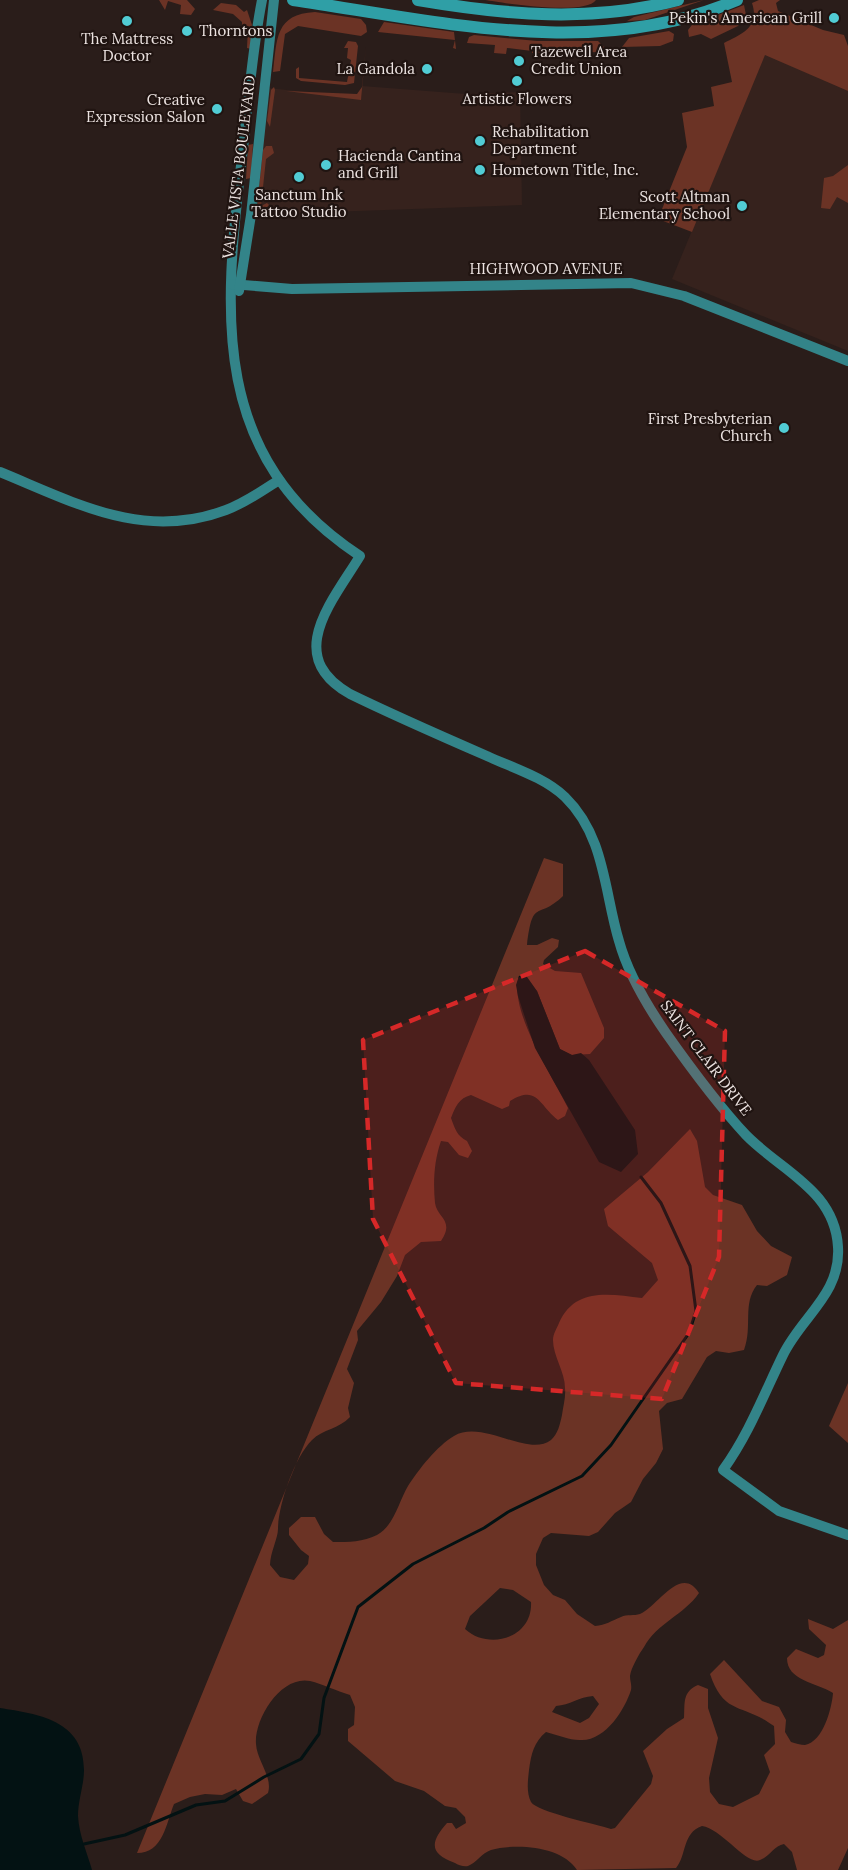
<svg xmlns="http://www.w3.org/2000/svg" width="848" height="1870" font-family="Lora,serif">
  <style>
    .built { fill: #36221d }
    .green { fill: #6b3325; fill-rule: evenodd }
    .water { fill: #031213 }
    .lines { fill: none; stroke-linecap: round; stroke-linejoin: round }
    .stream { stroke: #031213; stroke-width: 3 }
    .secondary { stroke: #338489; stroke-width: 10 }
    .primary { stroke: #2f9fa6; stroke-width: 12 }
    .marked { fill: #d62828; fill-opacity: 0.2; stroke: #d62828; stroke-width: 4.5; stroke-dasharray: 12 8; stroke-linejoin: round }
    .poi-dot { fill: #51ccd4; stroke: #201411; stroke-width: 2 }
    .labels { text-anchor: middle; stroke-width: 4.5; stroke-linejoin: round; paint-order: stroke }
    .poi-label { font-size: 15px; fill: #ece3e1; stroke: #201411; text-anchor: end }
    .street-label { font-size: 15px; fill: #ece3e1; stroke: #201411 }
  </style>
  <rect width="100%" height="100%" fill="#2a1d1a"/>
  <g class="built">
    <polygon points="765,54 848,91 848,351 672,279"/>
    <polygon points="362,86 466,94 520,92 522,205 302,213 256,211 268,88 361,98"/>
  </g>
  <g class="green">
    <polygon points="159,0 187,0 195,9 191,15 180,14 181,5 168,1 165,10"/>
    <path d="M485,0H596C585,16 504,3 485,0Z"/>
    <polygon points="704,0 645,20 627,21 634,17"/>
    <path d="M759,0H780L776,3L778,11L823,30L844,35L848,46V91L765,55L692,232L658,219L687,147L682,113L714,106L711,87L732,82L724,43C742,34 760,27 752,3Z"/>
    <polygon points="221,3 236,5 244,12 247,10 252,25 251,49 247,48 248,27 242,26 242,22 233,14 213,10"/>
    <polygon points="744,5 746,15 738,26 711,39 701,34 689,37 688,30 692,25"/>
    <path d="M315,12L361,19L366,25L367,32L361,36L298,26L285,34L280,71L273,72C277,39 275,14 315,12Z"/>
    <polygon points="384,22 454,32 456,49 453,48 455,40 378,32"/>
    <polygon points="669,31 674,34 673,41 660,46 622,47 629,38"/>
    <polygon points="474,35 537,41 598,41 606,49 605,52 532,53 532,51 507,48 506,54 494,53 495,45 467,43 469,37"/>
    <polygon points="348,41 356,42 358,46 354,83 345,85 301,81 296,78 296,69 299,67 299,78 347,82 351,60 347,58 348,48 344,48"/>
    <polygon points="366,46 361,100 286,91 357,94 362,87"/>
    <polygon points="274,87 275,90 270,127 267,121 271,90"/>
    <polygon points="253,144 251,178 246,179 248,145"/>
    <polygon points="266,146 272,146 274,153 266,159 261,206 267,203 269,205 263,211 257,206 263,150"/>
    <polygon points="848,165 848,203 837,197 830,209 821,208 824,178 833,176"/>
    <path d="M544,858L563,864V896C537,921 533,897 527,945H537L552,938L559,940L558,947L544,960L543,964L555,971L581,973L604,1028V1038L590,1054L572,1055L560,1049L537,991L519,976C508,1010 553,1077 568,1108L565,1116L558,1120C539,1106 538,1084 510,1101L509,1106L502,1109L471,1095C459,1098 455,1107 451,1118C455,1129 457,1136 467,1141L472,1151L468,1158L459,1155L448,1142L441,1141C434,1161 433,1182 435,1203C437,1218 455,1220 441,1241L421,1242L405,1255L397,1276L381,1302L357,1331L358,1340L347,1369L354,1383L348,1408L350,1417C339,1429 323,1429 312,1440C294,1458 278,1506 278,1529C278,1538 270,1553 270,1565L280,1577L294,1580L308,1564L309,1556L301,1550L289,1535V1528L301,1517H315L324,1534L333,1542C349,1542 363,1542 377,1535C394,1526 399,1501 408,1486C419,1469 437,1446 454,1436C483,1419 528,1458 551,1440C558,1434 560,1424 562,1415C563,1407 566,1397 565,1388C565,1372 553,1356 553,1340C553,1334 557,1328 559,1323C575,1287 609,1294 642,1298L658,1280L652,1263L608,1226L604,1209L648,1172L690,1129L697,1141L705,1187L713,1195L742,1205L757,1231L771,1246L792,1257L787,1275L767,1286L757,1285C742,1304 753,1326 744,1350L729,1353L716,1351L707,1357L682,1399L667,1403L659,1411L663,1449L656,1463L643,1479L631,1502L615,1513L598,1532L589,1536L551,1533L543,1538L536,1554V1565L544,1585L553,1595L565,1600L577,1614L595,1626C606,1625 611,1621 621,1617C627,1614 634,1616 640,1614C658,1606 681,1564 699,1593C684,1615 657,1623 644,1647C639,1654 631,1668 630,1676C630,1681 632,1685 631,1690C625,1709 606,1740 582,1740C571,1741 558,1735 546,1732C534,1742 531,1754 529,1770C528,1780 526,1792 531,1802C537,1812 596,1824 611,1829L615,1828L651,1784L653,1776L643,1751L667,1729L684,1718C685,1703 682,1692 698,1685L708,1689V1708L718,1738L709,1778L710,1792L719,1804L733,1807L759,1794L770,1772L764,1755L775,1744L774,1726C743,1703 724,1716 710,1674L724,1660L762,1701L779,1707L786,1720L785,1732L791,1742C795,1743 801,1745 805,1745C823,1742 832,1708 833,1693C816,1682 787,1681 787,1658L796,1649L818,1658L824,1655L826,1645L809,1629L808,1619L833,1629L848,1620V1848L838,1870H797L792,1852L784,1844C774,1846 769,1857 760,1860C747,1866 722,1829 702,1826C682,1833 687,1855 676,1868L577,1870C562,1846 516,1843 491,1850C482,1853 476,1863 468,1866C464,1867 458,1865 455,1863C429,1854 430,1842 447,1823H452L456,1829L466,1823L465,1817L456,1808L445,1806L424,1791L395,1781L348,1741V1729L354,1725L355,1707L350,1695C336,1691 323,1684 310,1681C281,1675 254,1719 256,1744C257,1761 273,1777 268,1793L252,1804L243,1801L236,1789L222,1795L205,1794L190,1797L174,1804C166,1824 163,1853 137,1853ZM500,1588L513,1590L531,1602C533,1638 489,1651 465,1629L470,1616ZM593,1696L599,1704L589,1718L580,1723L552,1712L556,1706C570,1705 579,1697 593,1696Z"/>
    <polygon points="848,1383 848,1443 829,1426"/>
  </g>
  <g class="water">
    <polygon points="525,974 537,991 560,1049 572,1055 581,1053 589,1060 635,1130 638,1154 621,1172 599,1162 535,1048 518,996 516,985 519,976"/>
    <path d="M0,1708C38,1714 84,1720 84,1770C84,1785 78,1800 78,1816C79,1835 87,1852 92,1870H0Z"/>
  </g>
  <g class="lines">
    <polyline class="stream" points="84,1844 125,1835 196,1805 225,1801 264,1777 301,1759 319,1734 324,1698 358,1607 413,1564 484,1528 508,1512 582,1476 611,1445 689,1333 696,1311 690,1266 661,1203 641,1177"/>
    <g class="secondary">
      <path d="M262,0C252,51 248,106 242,157C223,316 210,457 360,556C332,602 283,656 350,694C395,716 441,736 487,756C513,768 544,777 565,797C605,836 604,891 619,941C628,974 646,1004 666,1033C690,1067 717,1104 746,1135C781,1171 835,1190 838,1247C841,1294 802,1316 783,1355C764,1394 749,1434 723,1470L779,1511L848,1535"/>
      <polyline points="231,284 292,289 631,283 684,296 848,361"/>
      <polyline points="239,291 251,215 274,0"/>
      <path d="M0,472C76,503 143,541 226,510C245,503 262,491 279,480"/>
    </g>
    <g class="primary">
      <path d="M293,0C437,21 597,61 737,0"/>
      <path d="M418,0C506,15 591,23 678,0"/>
    </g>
  </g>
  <path class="marked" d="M585,951L725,1031L719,1257L662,1399L456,1383L373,1219L363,1040Z"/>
  <g class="poi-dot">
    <circle cx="834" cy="18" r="6"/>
    <circle cx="127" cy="21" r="6"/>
    <circle cx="187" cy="31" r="6"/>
    <circle cx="519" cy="61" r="6"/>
    <circle cx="427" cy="69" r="6"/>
    <circle cx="517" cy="81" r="6"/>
    <circle cx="217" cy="109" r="6"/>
    <circle cx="480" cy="141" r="6"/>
    <circle cx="326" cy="165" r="6"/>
    <circle cx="480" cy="170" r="6"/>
    <circle cx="299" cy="177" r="6"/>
    <circle cx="742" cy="206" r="6"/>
    <circle cx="784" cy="428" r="6"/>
  </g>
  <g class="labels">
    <g class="poi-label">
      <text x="822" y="23">Pekin's American Grill</text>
      <text x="199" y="36" text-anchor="start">Thorntons</text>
      <text x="127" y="44" text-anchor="middle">The Mattress<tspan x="127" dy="17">Doctor</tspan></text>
      <text x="531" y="57" text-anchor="start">Tazewell Area<tspan x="531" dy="17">Credit Union</tspan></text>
      <text x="415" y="74">La Gandola</text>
      <text x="517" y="104" text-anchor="middle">Artistic Flowers</text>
      <text x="205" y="105">Creative<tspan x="205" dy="17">Expression Salon</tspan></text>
      <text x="492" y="137" text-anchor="start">Rehabilitation<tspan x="492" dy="17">Department</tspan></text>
      <text x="338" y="161" text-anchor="start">Hacienda Cantina<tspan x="338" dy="17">and Grill</tspan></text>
      <text x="492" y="175" text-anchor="start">Hometown Title, Inc.</text>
      <text x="299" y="200" text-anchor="middle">Sanctum Ink<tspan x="299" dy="17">Tattoo Studio</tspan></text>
      <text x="730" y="202">Scott Altman<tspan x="730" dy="17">Elementary School</tspan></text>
      <text x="772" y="424">First Presbyterian<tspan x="772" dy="17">Church</tspan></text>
    </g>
    <g class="street-label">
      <text transform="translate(239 167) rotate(-83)" y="5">VALLE VISTA BOULEVARD</text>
      <text x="546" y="274">HIGHWOOD AVENUE</text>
      <text transform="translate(706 1058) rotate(53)" y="5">SAINT CLAIR DRIVE</text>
    </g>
  </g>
</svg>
